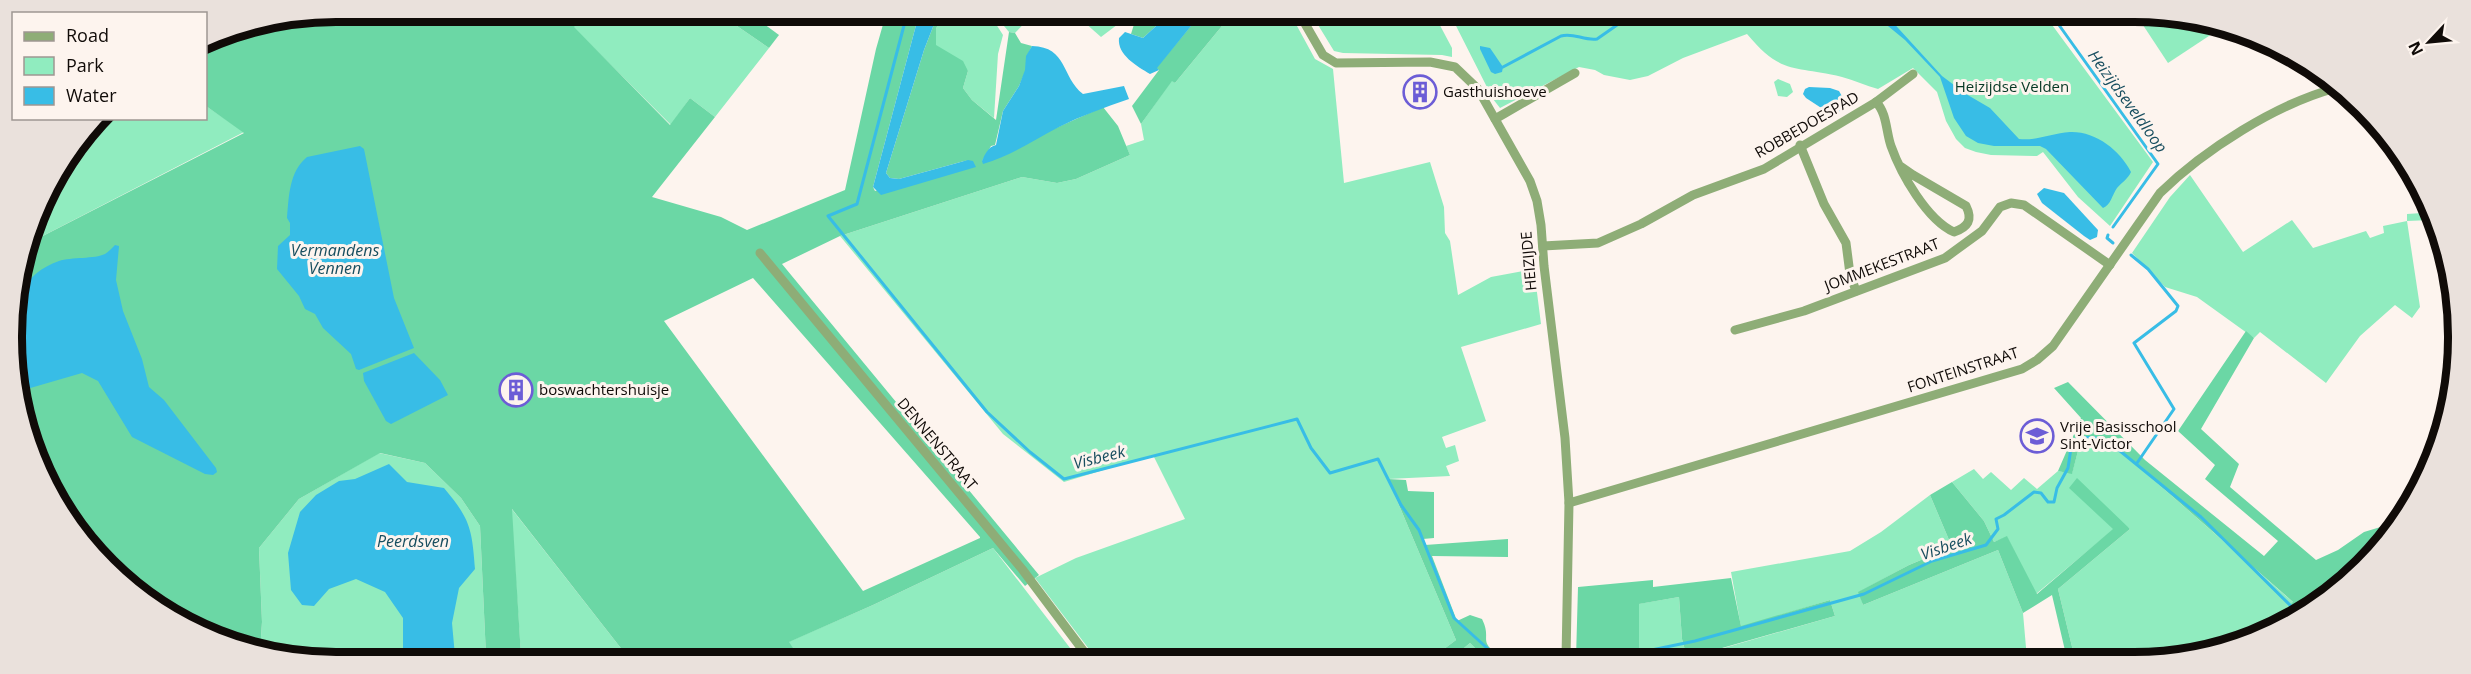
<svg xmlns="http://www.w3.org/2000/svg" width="2471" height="674" font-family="'Open Sans',sans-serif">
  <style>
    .green { fill: #90ecbf }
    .forest { fill: #6bd7a5; fill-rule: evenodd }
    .water { fill: #38bde6 }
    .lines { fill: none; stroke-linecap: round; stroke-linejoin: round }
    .stream { stroke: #38bde6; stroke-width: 3 }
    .street { stroke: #8ead77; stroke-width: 9 }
    .labels { text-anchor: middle; stroke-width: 6; stroke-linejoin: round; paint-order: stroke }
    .park-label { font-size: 15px; fill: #063824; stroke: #fdf4ee }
    .poi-label { font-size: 15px; fill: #100b08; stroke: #fdf4ee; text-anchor: start }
    .street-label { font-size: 15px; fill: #100b08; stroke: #fdf4ee }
    .water-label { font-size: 16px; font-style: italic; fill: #184e5f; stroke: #fdf4ee }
    .rim { fill: none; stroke: #100b08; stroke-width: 8 }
  </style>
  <rect width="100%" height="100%" fill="#fdf4ee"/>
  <g class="green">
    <polygon points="580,13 718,13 769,48 715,117 690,98 671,125 573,27 583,16"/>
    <polygon points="942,14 994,14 994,21 1003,35 998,54 994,118 972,100 963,88 968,71 936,46 936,29"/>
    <polygon points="1000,14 1033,14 1015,33 1009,32 999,20"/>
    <polygon points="1075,14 1130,15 1101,37"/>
    <polygon points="1231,15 1291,15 1315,59 1333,69 1344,183 1430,162 1444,207 1445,233 1450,241 1458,295 1491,277 1534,269 1541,324 1461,347 1486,421 1442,437 1446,448 1455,445 1459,461 1446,466 1450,476 1388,479 1456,640 1432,658 1095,657 1035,578 1076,558 1185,519 1153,455 1064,482 1003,434 840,236 1022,177 1057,183 1076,179 1130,155 1126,146 1144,140 1141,124 1172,80 1175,83"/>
    <polygon points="1312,15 1435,16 1452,48 1452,57 1442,55 1343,53 1334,51"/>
    <path d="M1451,16L2047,18L2153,162L2110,226L2078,197L2043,152L2037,156L1991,155L1976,152L1965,148L1956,139L1946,121L1937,92L1913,68L1878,89C1866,86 1854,80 1842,77C1795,65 1783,77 1747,34L1683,58L1648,76L1630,80L1604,75L1595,70L1579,67L1500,108L1493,99Z"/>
    <polygon points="2197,18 2221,28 2168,63 2139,19"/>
    <polygon points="1778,79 1790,84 1793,92 1787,97 1778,96 1774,82"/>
    <polygon points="206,106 244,132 33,241 45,194 103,119 206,118"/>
    <polygon points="2190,175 2243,252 2292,220 2313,248 2366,231 2370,238 2384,233 2383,226 2407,221 2407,214 2422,213 2421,196 2431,220 2407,221 2420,307 2412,318 2395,305 2360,336 2326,383 2260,332 2254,338 2197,297 2165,287 2132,253 2170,197"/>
    <polygon points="2088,440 2116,447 2294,603 2262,633 2176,659 2075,659 2058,589 2130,529 2070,488 2114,529 2036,594 2007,537 1994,542 1984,521 1952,482 1974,469 1983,479 1991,472 2011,490 2024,478 2037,489 2058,471 2072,473 2078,451"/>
    <polygon points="379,453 425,463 461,498 480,526 486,656 274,656 260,651 262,622 259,548 299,499"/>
    <polygon points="1930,495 1952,547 1909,565 1859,592 1863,605 1998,550 2023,613 2027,659 1689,658 1835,616 1830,600 1741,627 1731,572 1850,551 1881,532"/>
    <polygon points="511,508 627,656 521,656"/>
    <polygon points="993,548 1077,657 799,657 788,642 873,605"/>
    <polygon points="1679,597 1682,639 1687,658 1604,658 1639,650 1638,604"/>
    <polygon points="1470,643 1485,658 1452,658"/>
  </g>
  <g class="forest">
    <path d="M337,12L580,13L583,16L574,27L670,125L690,98L715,117L652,197L721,217L747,230L845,190L876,49L886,14H919L873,187L875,191L968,160L899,179L890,178L886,173L924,50L938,14H942L936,29V45L963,61L968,71L963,88L972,100L996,120L1009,32L1015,33L1021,43L1032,46L1027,56L1026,70L1019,86L1003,111L995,145L991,146L982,161L1103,107L1118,126L1130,155L1076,179L1057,183L1022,177L840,236L782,264L1039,575L1025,586L993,548L873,605L789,642L799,657L627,656L512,509L521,656H486L480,526L461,498L425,463L380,453L299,499L259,548L262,622L260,651L174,618L79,535L23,421L13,315L33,241L244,133L206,106V41L213,37ZM753,278L980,537V538L863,591L664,321Z"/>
    <polygon points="718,13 749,13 779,35 769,48"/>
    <polygon points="1137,15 1168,15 1143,38 1131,34"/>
    <polygon points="1200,15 1231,15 1175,83 1172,81 1141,124 1132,106 1159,70 1156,68"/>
    <polygon points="2246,331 2254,338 2201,429 2239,464 2230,487 2316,560 2338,550 2364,532 2397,522 2349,581 2277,629 2262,633 2293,602 2116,447 2088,441 2078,451 2072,474 2058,471 2081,418 2054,388 2068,382 2145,460 2264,556 2278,541 2205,479 2215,465 2178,431"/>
    <polygon points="2077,478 2130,529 2058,589 2075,659 2067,659 2052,595 2023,613 1998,550 1863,605 1858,592 1909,565 1952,547 1930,495 1952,482 1984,521 1994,542 2007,536 2037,594 2113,529 2069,488"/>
    <path d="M1388,479L1406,480L1408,491L1434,492V538L1423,539L1425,545L1508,539V557L1432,556L1457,621L1470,615L1482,619C1493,641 1475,640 1503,658H1485L1470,643L1452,658H1432L1456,640Z"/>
    <polygon points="1731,578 1741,626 1830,600 1835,616 1687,658 1682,639 1679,597 1639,604 1639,650 1604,658 1576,658 1578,587 1653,580 1653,587"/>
  </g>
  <g class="water">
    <polygon points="919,14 938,14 924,50 886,173 890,178 899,179 968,160 973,161 976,167 881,195 873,187"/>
    <path d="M1168,15H1200L1157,68L1159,70L1150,74C1137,66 1117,55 1119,38L1125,32L1143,38Z"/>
    <path d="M1877,17H1888L1942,76L1966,94L1990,108L2019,139C2037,141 2052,133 2070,132C2095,131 2120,150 2131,172C2128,179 2122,182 2117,188C2112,195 2111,205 2103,208L2046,149L2040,146H1994L1978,143L1966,136L1954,118L1940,77L1905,40Z"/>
    <path d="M1032,46C1068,47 1061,77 1083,94L1124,86L1129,99C1105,107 1081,116 1059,127C1034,140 1011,156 983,164L982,161C985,154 988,147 996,145L1003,111L1019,86L1025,70L1026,56Z"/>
    <polygon points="1480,46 1490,48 1503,67 1502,72 1495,74 1491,72 1480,49"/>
    <polygon points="1809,87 1830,88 1839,91 1844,100 1840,111 1832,115 1806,98 1803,94 1805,89"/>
    <path d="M360,146L364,149L394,298L414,348L359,370L356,369L351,354L323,328L315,314L305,309L299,296L277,269L278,246L290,235V223L287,218C289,196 289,172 307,157Z"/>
    <polygon points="2044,188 2064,193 2098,230 2097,237 2090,240 2084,236 2042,203 2037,194"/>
    <path d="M115,245L119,246L116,280L123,311L142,359L149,387L164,400L216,468L217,472L213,475L205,474L132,437L98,381L82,373L20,391C15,340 0,282 59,261C71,257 95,259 105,254C108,252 112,248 115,245Z"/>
    <polygon points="414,353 440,380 448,395 391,424 386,421 364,381 363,373"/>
    <path d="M389,464L407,482L444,488C470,519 472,528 475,569L459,588L452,623L455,656H403V618L385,592L356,579L329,589L314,606L302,605L291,590L288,553L300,512L316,495L339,481L355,479Z"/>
  </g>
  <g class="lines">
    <g class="stream">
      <polyline points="907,14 857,204 828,216 987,412 1030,452 1064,479 1297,419 1311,448 1330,473 1378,459 1401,505 1419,530 1454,618 1498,658"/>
      <polyline points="2054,18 2158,164 2113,227"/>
      <path d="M1503,67L1561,36C1573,32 1584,41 1597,39L1630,16"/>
      <polyline points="2108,235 2107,238 2113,243"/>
      <polyline points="2131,255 2148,269 2178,306 2176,311 2134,343 2174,409 2137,463"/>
      <polyline points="1552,658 1562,657"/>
      <path d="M1613,658L1695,641L1864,594L1932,561L1986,545L1998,529L1996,519L2004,515L2034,492L2041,493L2048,502H2054L2057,488L2068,468L2071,448L2077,438C2090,437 2097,437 2109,442L2201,517L2299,614"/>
    </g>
    <g class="street">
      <polyline points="1300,15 1323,55 1336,63 1430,62 1455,67 1478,89 1530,181 1537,201 1541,225 1544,266 1565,438 1569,503 1566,658"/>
      <path d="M1876,102C1887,113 1886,132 1891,146C1901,174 1927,220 1954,232C1968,227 1973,220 1966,206L1913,175L1900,166"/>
      <polyline points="1495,119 1575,73"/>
      <polyline points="1800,145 1824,204 1846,243 1850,274 1856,291"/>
      <polyline points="1543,246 1598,243 1641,224 1693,195 1764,169 1876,102 1913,74"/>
      <polyline points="760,253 1022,569 1088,657"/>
      <polyline points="1735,330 1804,311 1945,258 1982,231 2000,207 2011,203 2024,205 2110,265"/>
      <path d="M1569,503L2022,369L2037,360L2053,346L2160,193C2204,150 2276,104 2336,88"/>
    </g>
  </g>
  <defs>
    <g id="building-ring" transform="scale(1.725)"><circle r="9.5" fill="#fdf4ee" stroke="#6c5dd6" stroke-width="1.5"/><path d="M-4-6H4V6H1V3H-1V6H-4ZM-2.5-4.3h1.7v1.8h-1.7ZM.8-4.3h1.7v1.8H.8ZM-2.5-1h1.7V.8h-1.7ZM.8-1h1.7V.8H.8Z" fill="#6c5dd6"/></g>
    <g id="school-ring" transform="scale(1.725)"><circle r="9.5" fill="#fdf4ee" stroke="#6c5dd6" stroke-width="1.5"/><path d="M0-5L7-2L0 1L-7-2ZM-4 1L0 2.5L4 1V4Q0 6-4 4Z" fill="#6c5dd6"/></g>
  </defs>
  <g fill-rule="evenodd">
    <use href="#building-ring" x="1420" y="92"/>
    <use href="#building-ring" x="516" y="390"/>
    <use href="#school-ring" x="2037" y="436"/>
  </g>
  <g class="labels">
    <g class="park-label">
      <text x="2012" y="92">Heizijdse Velden</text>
    </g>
    <g class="poi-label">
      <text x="1443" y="97">Gasthuishoeve</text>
      <text x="539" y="395">boswachtershuisje</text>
      <text x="2060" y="432">Vrije Basisschool<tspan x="2060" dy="17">Sint-Victor</tspan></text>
    </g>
    <g class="street-label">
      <text transform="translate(1807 125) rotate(-30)" y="5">ROBBEDOESPAD</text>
      <text transform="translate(1529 261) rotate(-95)" y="5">HEIZIJDE</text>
      <text transform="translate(1882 265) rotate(-21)" y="5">JOMMEKESTRAAT</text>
      <text transform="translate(1963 370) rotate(-18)" y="5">FONTEINSTRAAT</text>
      <text transform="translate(937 444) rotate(50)" y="5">DENNENSTRAAT</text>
    </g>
    <g class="water-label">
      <text transform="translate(2128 101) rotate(54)" y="6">Heizijdseveldloop</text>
      <text x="335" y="256">Vermandens<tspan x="335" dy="18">Vennen</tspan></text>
      <text transform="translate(1099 457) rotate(-14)" y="6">Visbeek</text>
      <text x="413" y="547">Peerdsven</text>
      <text transform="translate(1946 546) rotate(-19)" y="6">Visbeek</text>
    </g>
  </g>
  <path d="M0 0H2471V674H0ZM336 22H2134A314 314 0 0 1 2448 336V338A314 314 0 0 1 2134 652H336A314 314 0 0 1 22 338V336A314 314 0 0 1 336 22Z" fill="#eae1dc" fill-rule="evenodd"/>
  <path class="rim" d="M336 22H2134A314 314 0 0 1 2448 336V338A314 314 0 0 1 2134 652H336A314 314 0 0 1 22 338V336A314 314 0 0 1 336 22Z"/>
  <rect x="12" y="12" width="195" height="108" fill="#fdf4ee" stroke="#9e9792" stroke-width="1.5"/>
  <rect x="24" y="32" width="30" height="9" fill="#8ead77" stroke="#9e9792" stroke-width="1.5"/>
  <text x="66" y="42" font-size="18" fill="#100b08">Road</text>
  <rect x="24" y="57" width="30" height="18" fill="#90ecbf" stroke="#9e9792" stroke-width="1.5"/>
  <text x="66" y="72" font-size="18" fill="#100b08">Park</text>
  <rect x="24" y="87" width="30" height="18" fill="#38bde6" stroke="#9e9792" stroke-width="1.5"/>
  <text x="66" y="102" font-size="18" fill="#100b08">Water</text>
  <g transform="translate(2429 42) rotate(244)" stroke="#fdf4ee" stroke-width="4.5" paint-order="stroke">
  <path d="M0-4.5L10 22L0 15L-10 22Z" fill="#100b08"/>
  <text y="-9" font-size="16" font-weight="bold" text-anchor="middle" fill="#100b08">N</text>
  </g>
</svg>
